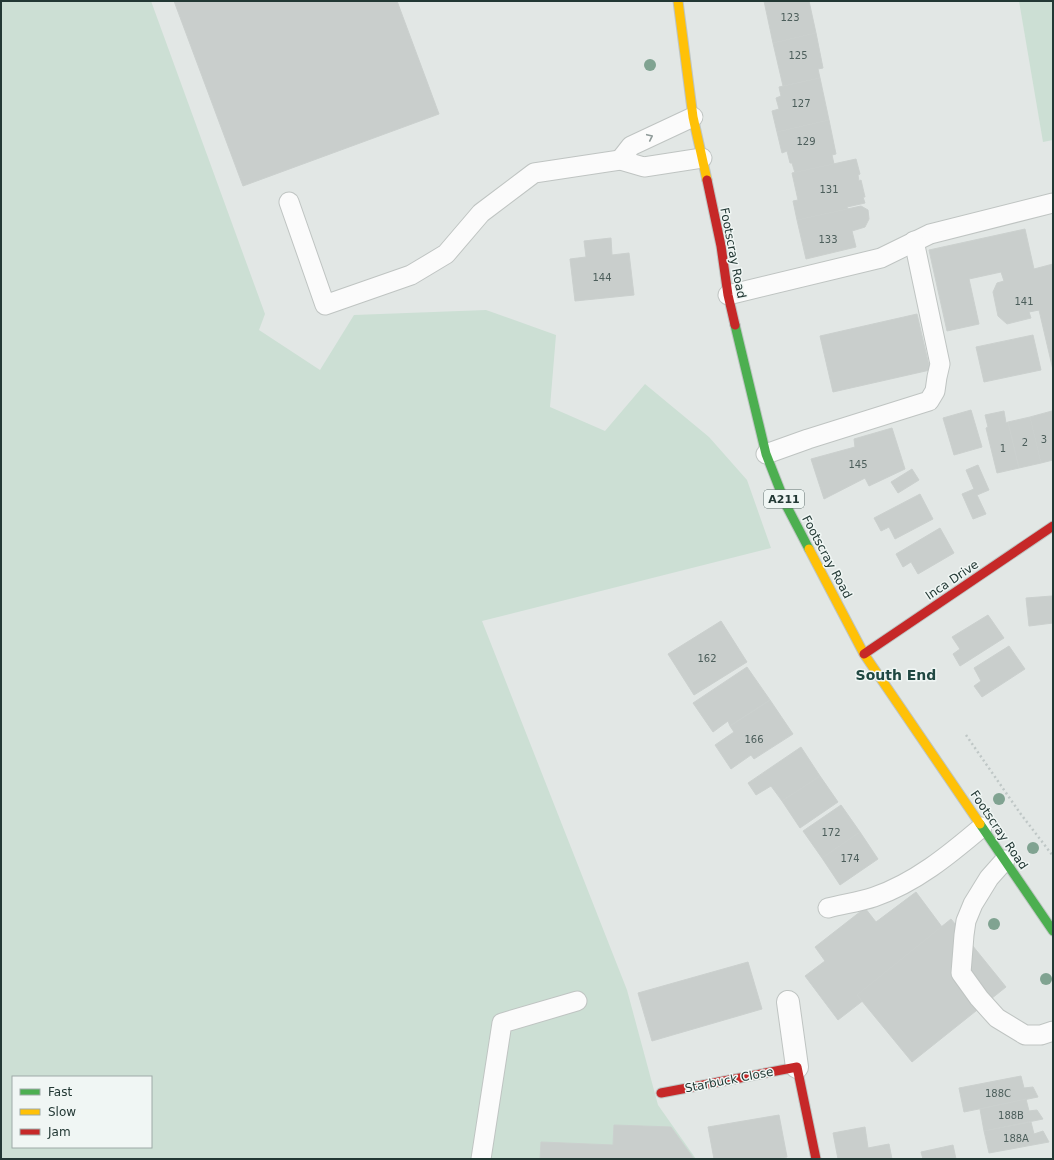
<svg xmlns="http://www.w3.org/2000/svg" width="1054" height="1160" font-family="'DejaVu Sans',sans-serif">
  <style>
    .green { fill: #ccdfd4; fill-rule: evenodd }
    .building { fill: #c9cecc; stroke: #cbd0ce }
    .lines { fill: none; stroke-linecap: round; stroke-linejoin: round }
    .lane-casing { stroke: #bfc4c2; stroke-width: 21 }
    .street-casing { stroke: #bfc4c2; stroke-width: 24 }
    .fast-casing { stroke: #bec5c3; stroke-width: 11 }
    .slow-casing { stroke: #bec5c3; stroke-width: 11 }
    .jam-casing { stroke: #bec5c3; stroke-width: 11 }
    .path { stroke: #bfc7c6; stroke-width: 2.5; stroke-dasharray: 2 3; stroke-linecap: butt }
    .lane { stroke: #fbfbfb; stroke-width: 19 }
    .street { stroke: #fbfbfb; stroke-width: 22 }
    .fast { stroke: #4caf50; stroke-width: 9 }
    .slow { stroke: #ffc107; stroke-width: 9 }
    .jam { stroke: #c62828; stroke-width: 9 }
    .tree { fill: #80a391 }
    .oneway { stroke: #8e9a98 }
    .labels { text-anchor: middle; stroke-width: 3; stroke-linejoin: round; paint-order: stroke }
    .number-label { font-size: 10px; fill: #4c5e5b }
    .shield { fill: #f0f6f4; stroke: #60716e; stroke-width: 1 }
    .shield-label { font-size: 11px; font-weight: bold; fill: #223834 }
    .street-label { font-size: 12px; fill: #223834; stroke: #f0f6f4 }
    .quarter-label { font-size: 14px; font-weight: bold; fill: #204842; stroke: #f0f6f4 }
  </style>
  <rect width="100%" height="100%" fill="#e2e7e5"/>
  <g class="green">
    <path d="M1,1H151L265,314L259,330L320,370L354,315L486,310L556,335L550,407L605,431L645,384L709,437L747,480L771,548L482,621L627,990L658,1105L696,1159H1ZM13,1077H151V1147H13Z"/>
    <polygon points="1019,1 1053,1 1053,140 1043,142"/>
  </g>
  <g class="building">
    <polygon points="174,1 397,1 439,114 243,186"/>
    <polygon points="764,1 809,1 816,33 773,43"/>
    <polygon points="816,33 823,68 818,69 820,78 783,86 773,43"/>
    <polygon points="820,78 829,120 777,132 772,111 779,109 776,98 781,96 779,87"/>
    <polygon points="829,120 836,154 832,155 834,164 795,173 792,163 790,163 787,151 782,153 777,132"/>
    <polygon points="856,159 860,174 858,175 859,181 861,180 865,197 863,197 865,203 847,207 848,209 797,220 793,201 798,200 792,173"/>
    <polygon points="861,206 868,210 869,219 865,227 852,231 856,247 806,259 797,220"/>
    <polygon points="1025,229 1034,269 1053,264 1053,370 1039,310 1029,312 1031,318 1007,324 998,316 993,292 997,283 1004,281 1001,272 969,279 979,324 947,331 929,250"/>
    <polygon points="611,238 612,255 629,253 634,295 575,301 570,259 586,257 584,241"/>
    <polygon points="917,314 930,370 833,392 820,336"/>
    <polygon points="1033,335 1041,370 984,382 976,347"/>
    <polygon points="971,410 982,447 954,455 943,418"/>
    <polygon points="1004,411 1006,423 1008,422 1019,468 997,473 986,428 988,427 985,415"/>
    <polygon points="1052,411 1053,418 1053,460 1041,463 1030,417"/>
    <polygon points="1030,417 1041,463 1019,468 1008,422"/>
    <polygon points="892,428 905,469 869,486 865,478 824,499 811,459 855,447 854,439"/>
    <polygon points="978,465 989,490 977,495 986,514 973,519 962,494 974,489 966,470"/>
    <polygon points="912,469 919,480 898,493 891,482"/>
    <polygon points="920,494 933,519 895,539 889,527 881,531 874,518"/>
    <polygon points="940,528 954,553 918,574 911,562 903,567 896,554"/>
    <polygon points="1052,596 1053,623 1029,626 1026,598"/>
    <polygon points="988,615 1004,638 960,666 953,654 960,649 952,637"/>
    <polygon points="721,621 747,662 694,695 668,654"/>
    <polygon points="1009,646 1025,669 982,697 974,686 981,681 974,668"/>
    <polygon points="747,667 770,700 730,726 728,721 713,732 693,703"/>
    <polygon points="770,700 793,734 754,759 751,755 731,769 715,745 734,732 730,726"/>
    <polygon points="801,747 820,776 782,801 771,786 756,795 748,783"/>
    <polygon points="820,776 838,802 800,828 782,801"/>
    <polygon points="841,805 860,832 822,858 803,831"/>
    <polygon points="860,832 878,859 840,885 822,858"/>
    <polygon points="916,892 948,935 838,1020 805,976 825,961 815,947 865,908 876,922"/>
    <polygon points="951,919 1006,987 912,1062 857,995"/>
    <polygon points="748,962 762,1009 652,1041 638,993"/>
    <polygon points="1021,1076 1024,1088 1033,1087 1038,1097 964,1112 959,1088"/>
    <polygon points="1026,1099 1029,1111 1037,1110 1043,1119 984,1131 980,1109"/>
    <polygon points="779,1115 787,1157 775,1159 714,1159 708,1127"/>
    <polygon points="1031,1122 1034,1134 1043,1131 1049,1142 989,1153 984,1131"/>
    <polygon points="614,1125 671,1127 694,1159 540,1159 541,1142 613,1145"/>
    <polygon points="865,1127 868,1148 889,1144 892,1159 838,1159 833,1133"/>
    <polygon points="953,1145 956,1159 923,1159 921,1152"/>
  </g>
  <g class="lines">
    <g class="lane-casing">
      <g id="lane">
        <polyline points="620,160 631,146 693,117"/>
        <polyline points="289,202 325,305 411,275 446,254 481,213 534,173 620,160 644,167 702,158"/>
        <polyline points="728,295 881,258 930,234 1053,203"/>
        <polyline points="766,454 808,439 929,401 935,391 937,377 940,364 914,241"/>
        <polyline points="1005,860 989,878 973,904 966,921 964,935 961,973 979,998 997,1018 1025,1035 1041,1035 1053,1031"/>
        <path d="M828,908C843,904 859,902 874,897C915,883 949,855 982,827"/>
        <polyline points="481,1159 502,1023 577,1001"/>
      </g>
    </g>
    <g class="street-casing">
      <polyline id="street" points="788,1002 797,1067"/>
    </g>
    <g class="fast-casing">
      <g id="fast">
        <polyline points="735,325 766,454 786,505 809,549"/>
        <polyline points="980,824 1053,931"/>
      </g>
    </g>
    <g class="slow-casing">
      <g id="slow">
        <polyline points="678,1 693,117 707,180"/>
        <polyline points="809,549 864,654 980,824"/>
      </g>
    </g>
    <g class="jam-casing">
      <g id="jam">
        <polyline points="707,180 721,246 728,295 735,325"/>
        <polyline points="864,654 1053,526"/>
        <polyline points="661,1093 797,1067 816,1159"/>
      </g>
    </g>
    <polyline class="path" points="966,735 1020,813 1053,856"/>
    <use href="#lane" class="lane"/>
    <use href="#street" class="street"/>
    <use href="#fast" class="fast"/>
    <use href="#slow" class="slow"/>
    <use href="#jam" class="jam"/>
  </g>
  <g class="tree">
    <circle cx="650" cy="65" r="6"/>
    <circle cx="999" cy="799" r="6"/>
    <circle cx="1033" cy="848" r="6"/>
    <circle cx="994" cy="924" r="6"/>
    <circle cx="1046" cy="979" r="6"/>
  </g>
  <defs><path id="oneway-chevron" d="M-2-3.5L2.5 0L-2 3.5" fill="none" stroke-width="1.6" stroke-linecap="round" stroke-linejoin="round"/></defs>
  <use class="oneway" href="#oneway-chevron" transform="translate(650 137) rotate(-25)"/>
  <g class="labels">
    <g class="number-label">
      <text x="790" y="21">123</text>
      <text x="798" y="59">125</text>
      <text x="801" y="107">127</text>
      <text x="806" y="145">129</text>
      <text x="829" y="193">131</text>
      <text x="828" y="243">133</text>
      <text x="602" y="281">144</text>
      <text x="1024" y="305">141</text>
      <text x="1044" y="443">3</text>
      <text x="1025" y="446">2</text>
      <text x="1003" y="452">1</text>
      <text x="858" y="468">145</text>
      <text x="707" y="662">162</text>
      <text x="754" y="743">166</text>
      <text x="831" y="836">172</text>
      <text x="850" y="862">174</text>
      <text x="998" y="1097">188C</text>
      <text x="1011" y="1119">188B</text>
      <text x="1016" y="1142">188A</text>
    </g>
    <rect class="shield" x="764" y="490" width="40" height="18" rx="3"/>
    <g class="shield-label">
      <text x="784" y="503">A211</text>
    </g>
    <g class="street-label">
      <text transform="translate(733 253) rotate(79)" y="4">Footscray Road</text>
      <text transform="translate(827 557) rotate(62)" y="4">Footscray Road</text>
      <text transform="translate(952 580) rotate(-34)" y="4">Inca Drive</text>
      <text transform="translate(999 830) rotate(56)" y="4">Footscray Road</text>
      <text transform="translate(729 1080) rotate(-11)" y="4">Starbuck Close</text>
    </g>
    <g class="quarter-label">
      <text x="896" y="680">South End</text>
    </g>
  </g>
  <rect width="1054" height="1160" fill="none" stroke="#223834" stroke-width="4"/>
  <rect x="12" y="1076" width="140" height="72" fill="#f0f6f4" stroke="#9eaaa7"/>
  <rect x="20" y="1089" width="20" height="6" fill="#4caf50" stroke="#9eaaa7"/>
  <text x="48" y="1096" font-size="12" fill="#223834">Fast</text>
  <rect x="20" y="1109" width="20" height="6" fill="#ffc107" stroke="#9eaaa7"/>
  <text x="48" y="1116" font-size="12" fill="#223834">Slow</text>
  <rect x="20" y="1129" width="20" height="6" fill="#c62828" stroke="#9eaaa7"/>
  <text x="48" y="1136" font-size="12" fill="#223834">Jam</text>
</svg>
